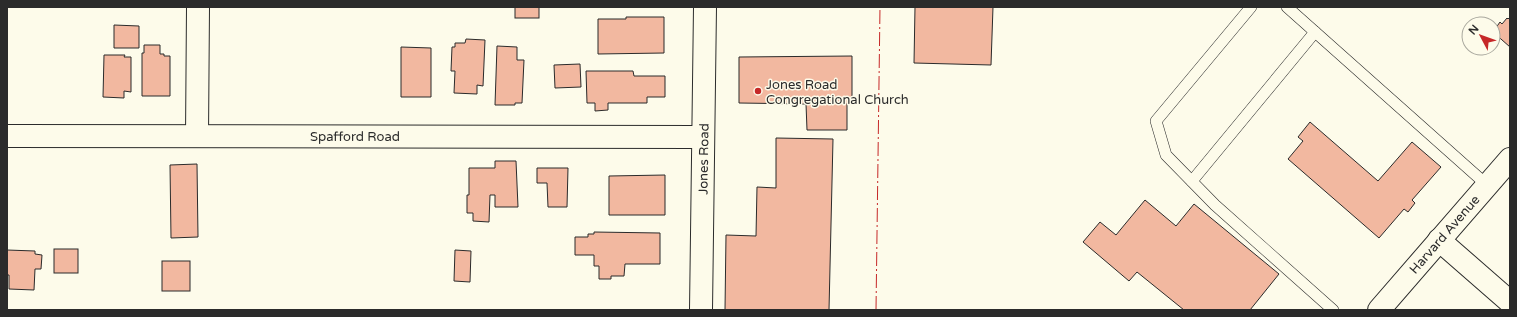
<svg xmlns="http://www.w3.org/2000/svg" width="1517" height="317" font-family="'Varela Round',sans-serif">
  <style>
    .building { fill: #f2b8a0; stroke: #2b2b2b }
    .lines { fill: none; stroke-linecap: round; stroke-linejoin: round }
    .lane-casing { stroke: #2b2b2b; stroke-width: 12 }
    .street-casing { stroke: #2b2b2b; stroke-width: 24 }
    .secondary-casing { stroke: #2b2b2b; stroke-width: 24 }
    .lane { stroke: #fdfbea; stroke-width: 11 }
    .street { stroke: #fdfbea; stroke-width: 22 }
    .secondary { stroke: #fdfbea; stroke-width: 22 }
    .power { stroke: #c62828; stroke-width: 1; stroke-dasharray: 14 3 2 3; stroke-linecap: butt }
    .poi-dot { fill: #c62828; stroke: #fdfbea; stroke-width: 1.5 }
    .labels { text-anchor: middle; stroke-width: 3; stroke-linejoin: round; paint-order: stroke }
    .poi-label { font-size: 13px; fill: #2b2b2b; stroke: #fdfbea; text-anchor: start }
    .street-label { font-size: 13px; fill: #2b2b2b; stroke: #fdfbea }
  </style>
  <rect width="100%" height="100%" fill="#fdfbea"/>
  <g class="building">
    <rect x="515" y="7" width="24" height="11"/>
    <polygon points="915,7 993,7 991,65 914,63"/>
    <polygon points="626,17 664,17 664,53 598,54 598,19 626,19"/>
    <polygon points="1510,17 1510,47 1493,32 1500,22 1502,24 1507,18 1508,19"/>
    <polygon points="114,25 139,26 139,48 114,48"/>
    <polygon points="466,39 485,40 483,86 477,85 477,94 454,93 455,71 451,71 452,47 455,47 455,43 465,43"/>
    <polygon points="144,45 160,45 160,54 164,54 164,56 170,56 170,96 142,96 142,53 144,53"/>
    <polygon points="497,46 517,47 517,60 524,60 522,103 515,103 515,105 495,105"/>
    <polygon points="401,47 431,48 431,97 401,97"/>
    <polygon points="104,55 125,55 124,57 131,57 131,92 124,91 124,98 103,97"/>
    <polygon points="852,56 852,103 847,103 847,130 807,130 806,104 739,103 739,57"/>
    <polygon points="580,64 581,87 555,88 554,65"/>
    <polygon points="586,71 633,71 634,76 665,76 665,97 647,97 647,103 608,103 608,110 595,111 595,103 587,103"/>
    <polygon points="1310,122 1378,181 1412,142 1441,167 1412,200 1415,203 1408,212 1404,209 1379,238 1288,159 1303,141 1298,137"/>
    <polygon points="776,138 833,139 829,310 725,310 726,235 756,236 757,187 776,188"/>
    <polygon points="495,161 516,161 518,207 495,207 495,195 490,195 489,222 473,221 473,213 467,213 467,195 469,195 469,168 495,168"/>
    <polygon points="197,164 198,237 171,238 170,165"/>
    <polygon points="537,168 568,168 567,207 548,207 547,183 537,183"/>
    <polygon points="665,175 665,215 609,215 609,176"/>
    <polygon points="1145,200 1176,226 1194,204 1279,274 1250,310 1184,310 1137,272 1129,281 1083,242 1100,222 1116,235"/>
    <polygon points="594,232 660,233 660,264 625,264 624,276 611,276 611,279 599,279 599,266 594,266 594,255 575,255 575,237 588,237 588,234 594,234"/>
    <rect x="54" y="249" width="24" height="24"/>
    <polygon points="7,250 35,251 35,254 42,255 41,269 35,269 34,290 9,289 9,275 7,275"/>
    <polygon points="455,250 471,251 470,282 454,281"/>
    <rect x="162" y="261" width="28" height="30"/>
  </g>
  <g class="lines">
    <g class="lane-casing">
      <g id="lane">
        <polyline points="1251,7 1156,121 1166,155 1215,205 1333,310"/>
        <polyline points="1287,7 1487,185"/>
        <polyline points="1192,181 1315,32"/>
      </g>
    </g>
    <g class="street-casing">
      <g id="street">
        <polyline points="7,136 703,137"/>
        <polyline points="197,136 198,7"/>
        <polyline points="1439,240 1510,302"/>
        <polyline points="701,310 705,7"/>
      </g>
    </g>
    <g class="secondary-casing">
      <polyline id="secondary" points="1379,310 1510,159"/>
    </g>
    <use href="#lane" class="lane"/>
    <use href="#street" class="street"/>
    <use href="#secondary" class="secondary"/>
    <polyline class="power" points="876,310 880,7"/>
  </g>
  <circle class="poi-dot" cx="758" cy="91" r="4"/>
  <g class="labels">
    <g class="poi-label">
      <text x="766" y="89">Jones Road<tspan x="766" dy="15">Congregational Church</tspan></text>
    </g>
    <g class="street-label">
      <text x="355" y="141">Spafford Road</text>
      <text transform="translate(703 159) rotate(-89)" y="5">Jones Road</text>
      <text transform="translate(1444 234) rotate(-49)" y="5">Harvard Avenue</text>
    </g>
  </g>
  <rect width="1517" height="317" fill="none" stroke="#2b2b2b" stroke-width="16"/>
  <g transform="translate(1481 36) rotate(311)"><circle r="19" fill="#fdfbea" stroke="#a9a89e"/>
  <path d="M0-3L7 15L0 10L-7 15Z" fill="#c62828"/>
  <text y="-6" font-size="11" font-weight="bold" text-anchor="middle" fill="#2b2b2b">N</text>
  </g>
</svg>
